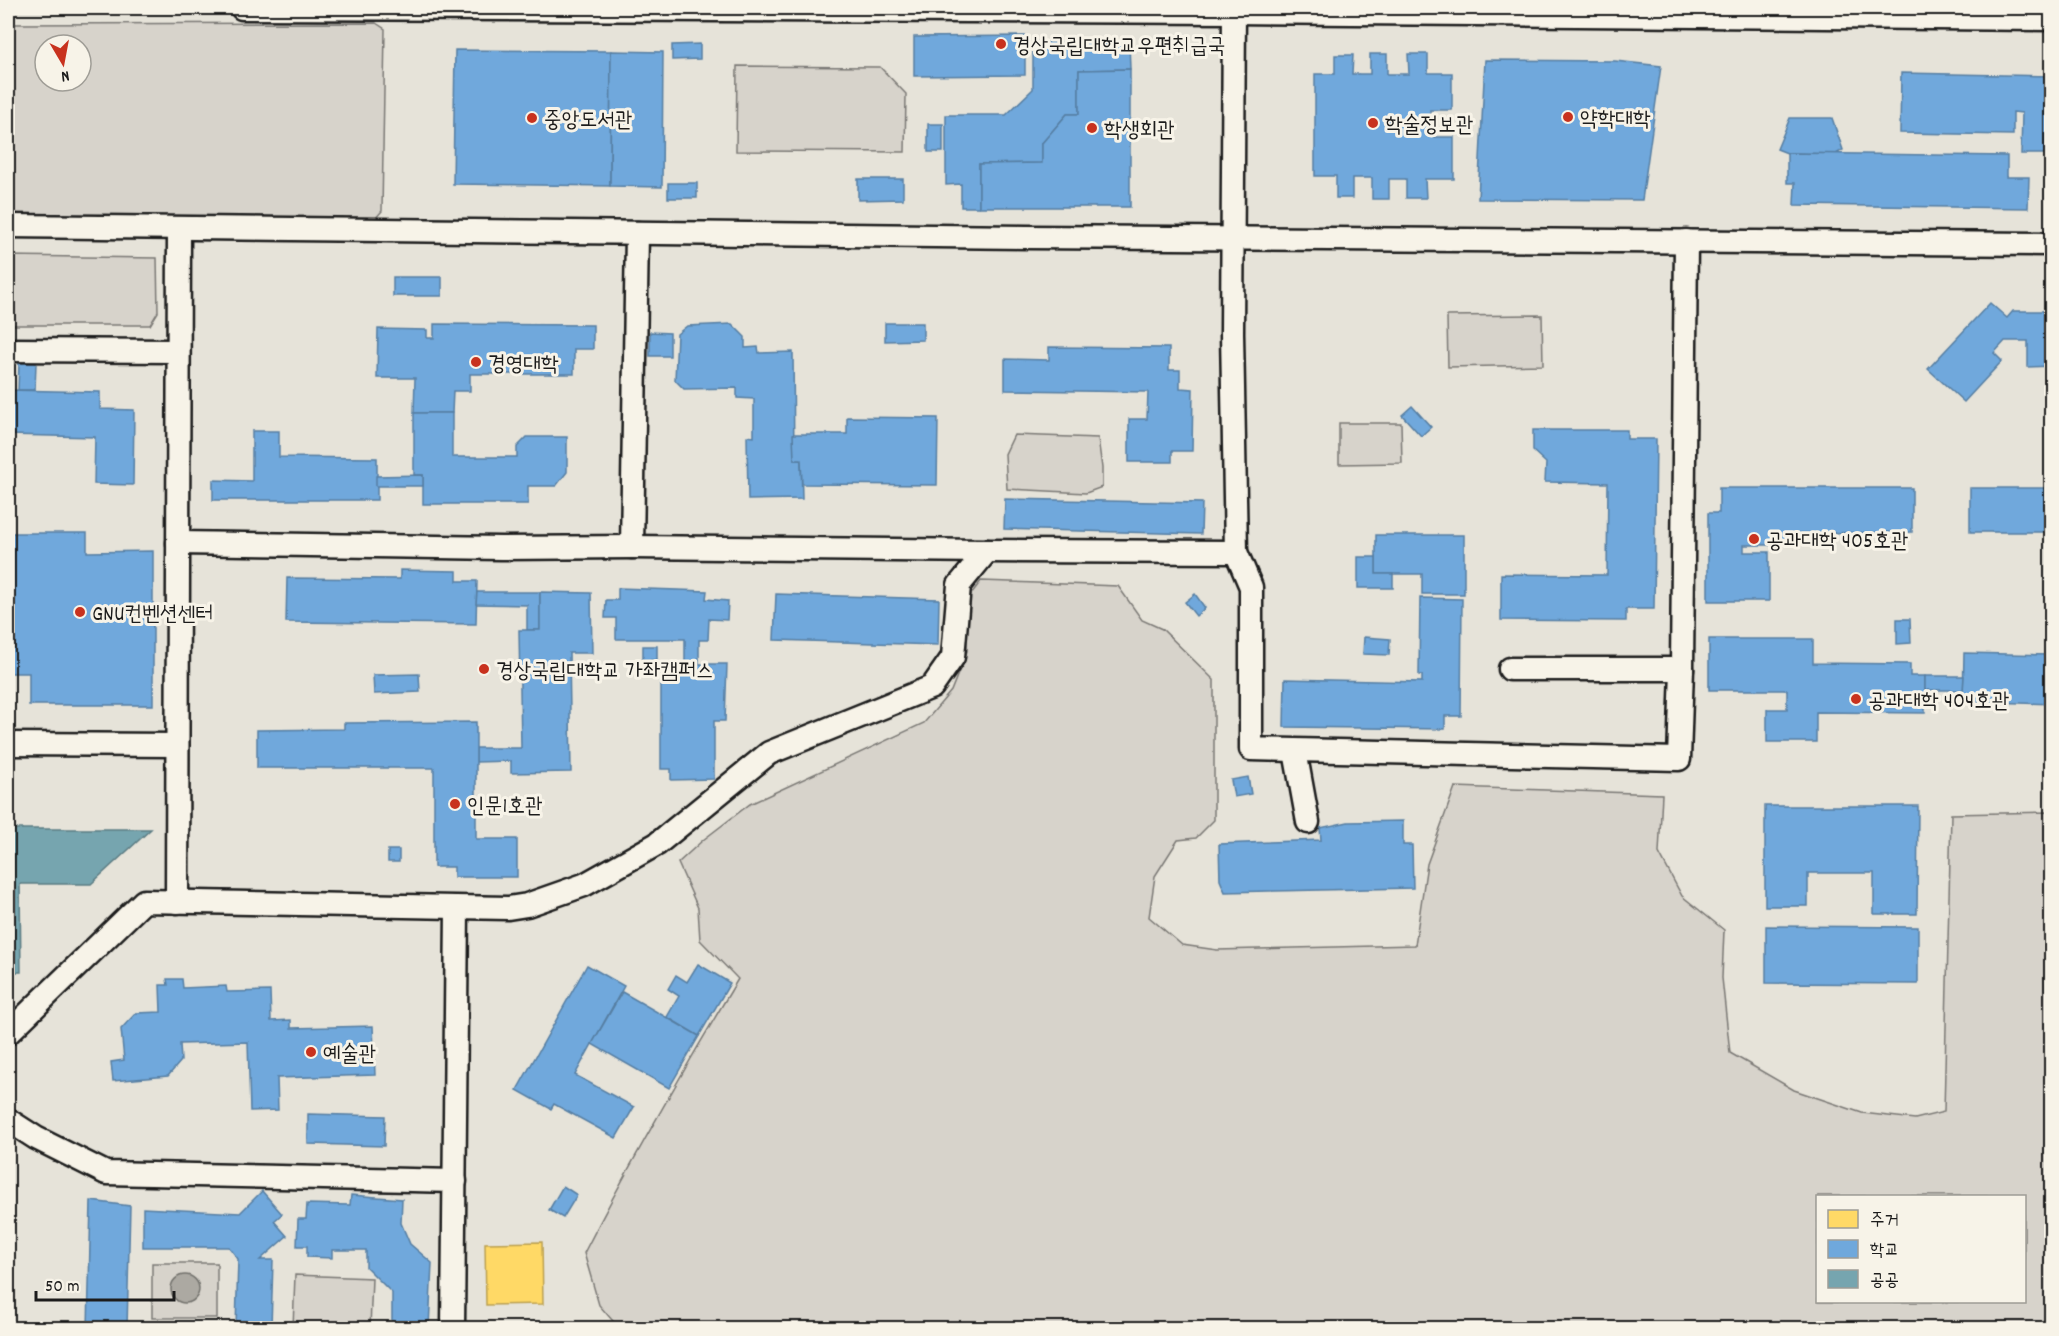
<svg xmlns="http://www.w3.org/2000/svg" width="2059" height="1336" font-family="Dekko,'Poor Story',sans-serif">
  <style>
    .built { fill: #e6e3d9; fill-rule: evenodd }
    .green { fill: #d7d3cb; stroke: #7a7874; stroke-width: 1.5; fill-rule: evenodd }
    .water { fill: #aca9a2; stroke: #72716c; stroke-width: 1.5 }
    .homes { fill: #ffd966; stroke: #bba050; stroke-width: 1.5 }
    .schools { fill: #6fa8dc; stroke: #567ea2; stroke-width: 1.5 }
    .public { fill: #76a5af; stroke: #5b7c83; stroke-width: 1.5 }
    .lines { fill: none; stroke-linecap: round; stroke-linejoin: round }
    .minor-casing { stroke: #1c1c1c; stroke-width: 27 }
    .minor { stroke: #f7f3e8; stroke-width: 22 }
    .poi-dot { fill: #c8321e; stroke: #f7f3e8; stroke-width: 2 }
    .labels { text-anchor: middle; stroke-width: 6; stroke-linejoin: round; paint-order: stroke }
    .poi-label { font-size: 22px; fill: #1c1c1c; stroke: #f7f3e8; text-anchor: start }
  </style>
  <rect width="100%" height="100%" fill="#f7f3e8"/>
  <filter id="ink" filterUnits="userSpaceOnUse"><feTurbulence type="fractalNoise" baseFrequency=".0167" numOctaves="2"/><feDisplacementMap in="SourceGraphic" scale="12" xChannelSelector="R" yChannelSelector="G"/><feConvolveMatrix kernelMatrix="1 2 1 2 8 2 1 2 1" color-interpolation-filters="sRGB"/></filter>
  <g filter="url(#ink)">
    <path class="built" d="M8,8H2051V812L1951,814L1944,1112L1915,1119L1862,1113L1794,1090L1730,1053L1722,978L1724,930L1682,896L1659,853L1662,794L1427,864L1416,945L1217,950L1182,945L1149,917L1155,876L1178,840L1196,838L1162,629L1142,620L1118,586L965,602L967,651L951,691L924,724L750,804L678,863L698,908L700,940L739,978L673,1087L599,1305L619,1328H8ZM45,45H81V81H45Z"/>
    <g class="green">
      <path d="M376,23L385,29L382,211L374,220L8,215V24ZM45,45H81V81H45Z"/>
      <polygon points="737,66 880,67 906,94 905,152 736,151"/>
      <polygon points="8,256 157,258 158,312 150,325 8,325"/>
      <polygon points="1542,315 1543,365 1448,367 1447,316"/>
      <polygon points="1339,423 1401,423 1402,463 1339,464"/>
      <polygon points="1014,435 1098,438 1102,468 1102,487 1086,493 1007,489 1005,454"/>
      <path d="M981,581L1118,586L1142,620L1162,629L1214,680V820L1196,838L1178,840L1155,876L1149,917L1182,945L1217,950L1415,945L1427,864L1455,787L1662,794L1659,853L1682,896L1724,930L1722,978L1730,1053L1794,1090L1862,1113L1915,1119L1944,1112L1951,814L2051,812V1328H619L599,1305L584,1253C632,1159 684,1069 738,979L700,940L698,908L678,863L703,840L750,804L924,723L951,691L967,651L965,602ZM1818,1196H2024V1302H1818Z"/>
      <rect x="152" y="1263" width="65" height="55"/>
      <polygon points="295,1275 372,1278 370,1328 293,1328"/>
    </g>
    <circle class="water" cx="185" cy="1289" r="14"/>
    <polygon class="homes" points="542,1242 543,1304 486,1305 485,1243"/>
    <g class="schools">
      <polygon points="1025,36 1025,75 914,76 914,37"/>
      <polygon points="1033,42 1129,42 1130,69 1079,70 1079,114 1067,114 1042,143 1042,163 979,164 979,207 961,207 961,184 946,185 946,115 1006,115 1033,89"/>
      <polygon points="700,44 700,59 672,60 672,45"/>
      <polygon points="455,50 611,51 610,186 453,184"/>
      <polygon points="611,51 663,52 662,187 610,186"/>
      <polygon points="1370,54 1387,54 1387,74 1409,74 1408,54 1428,54 1428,73 1452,73 1452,110 1430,110 1430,137 1454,137 1454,179 1425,179 1426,198 1406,198 1406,179 1389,179 1389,199 1372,199 1372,178 1352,178 1352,198 1336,198 1336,176 1315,176 1315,74 1335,74 1335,55 1353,55 1352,74 1370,74"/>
      <polygon points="1485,60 1615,61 1661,66 1642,200 1478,199"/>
      <polygon points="1130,69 1130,207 979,207 979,164 1042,163 1042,143 1067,114 1079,114 1079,70"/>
      <polygon points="1901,73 2052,76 2052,154 2021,154 2022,113 2013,112 2013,135 1900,133"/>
      <polygon points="1790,118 1832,118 1843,150 1836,154 1787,153 1777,149"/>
      <rect x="928" y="124" width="15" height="28"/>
      <polygon points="1787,153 2007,156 2007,177 2029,177 2028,208 1794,205 1795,183 1787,183"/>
      <polygon points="858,179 903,179 903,199 858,200"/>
      <rect x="668" y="183" width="29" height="15"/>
      <rect x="393" y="277" width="49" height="19"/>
      <polygon points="1990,303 2007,318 2013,311 2052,311 2052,366 2028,367 2028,341 2005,341 1994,353 2002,361 1964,402 1928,369"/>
      <polygon points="885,323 923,323 923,340 885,341"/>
      <polygon points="434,324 593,325 593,349 574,349 574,374 470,374 470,391 453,391 452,413 414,413 415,378 377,378 378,329 427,330 427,338 434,338"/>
      <polygon points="732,324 745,337 745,348 758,347 759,353 793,352 794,460 801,460 802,499 748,500 747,436 754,437 754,399 737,398 737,388 684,389 675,380 677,334 687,326"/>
      <polygon points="650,332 670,333 670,356 650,356"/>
      <polygon points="1049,347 1169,348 1169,370 1180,370 1180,388 1193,389 1192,451 1172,451 1172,462 1129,462 1129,419 1147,419 1148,392 1005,390 1005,359 1049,360"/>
      <polygon points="19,363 36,363 35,390 18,390"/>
      <polygon points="8,390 100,392 100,409 134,410 133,485 94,484 95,437 8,435"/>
      <polygon points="1412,406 1431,427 1421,436 1402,415"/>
      <polygon points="414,413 452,413 452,457 517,457 517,447 527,437 567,437 567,472 556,486 528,486 528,504 423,504 423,475 414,475"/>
      <polygon points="847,417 938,418 937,485 802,484 801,460 794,460 793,434 847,434"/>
      <polygon points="1533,430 1627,430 1627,439 1656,439 1654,609 1626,609 1626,621 1501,620 1501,574 1607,575 1608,483 1545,482 1546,463 1533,451"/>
      <polygon points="252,431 279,431 279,457 377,458 377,500 213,500 213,480 252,481"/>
      <polygon points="423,475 423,486 376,486 376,476"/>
      <polygon points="1719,488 1912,488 1912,532 1800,533 1800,545 1744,545 1744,552 1769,552 1769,601 1708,601 1708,513 1719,513"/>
      <rect x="1970" y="488" width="82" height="44"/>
      <polygon points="1005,499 1202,503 1201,534 1004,529"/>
      <polygon points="8,533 87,533 87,552 153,551 153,705 29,705 29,673 8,673 8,705"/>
      <polygon points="1376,535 1464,535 1464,594 1422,594 1422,574 1376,574"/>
      <polygon points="1358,557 1376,557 1376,574 1393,574 1393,588 1358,588"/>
      <polygon points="400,570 457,571 457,581 477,581 476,624 286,622 287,578 400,579"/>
      <polygon points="618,588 707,591 706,599 728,601 727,620 709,619 708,640 699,640 699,664 727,664 725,721 714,721 714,779 671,780 671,769 661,769 661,668 685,666 685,639 616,639 616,618 605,618 606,600 618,600"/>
      <polygon points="477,592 540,592 540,630 527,630 527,605 476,604"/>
      <polygon points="540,592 591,593 592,653 569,653 571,772 511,773 511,761 476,762 476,748 521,748 519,630 540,630"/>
      <polygon points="776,594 939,599 938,645 774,640"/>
      <polygon points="1195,594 1205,608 1196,616 1185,602"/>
      <polygon points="1420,598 1462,599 1461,716 1445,716 1445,729 1284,727 1285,679 1422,682 1422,675 1419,675"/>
      <polygon points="1897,619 1910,619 1911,643 1897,644"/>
      <polygon points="1364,637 1390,639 1389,655 1363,654"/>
      <polygon points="1709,639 1813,639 1813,663 1910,664 1910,676 1925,676 1925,713 1816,712 1816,742 1767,742 1767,709 1787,709 1787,690 1709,690"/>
      <rect x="643" y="646" width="14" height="14"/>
      <polygon points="1964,653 2052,655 2052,704 1963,701"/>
      <polygon points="419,674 420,692 374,694 373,675"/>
      <polygon points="1925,676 1964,676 1963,690 1925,690"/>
      <polygon points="476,722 476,839 517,839 517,877 454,877 454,867 434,867 434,768 257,768 257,730 344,729 344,723"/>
      <polygon points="1248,777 1251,794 1234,797 1231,780"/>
      <polygon points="1765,806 1918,806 1917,914 1874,914 1874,873 1808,873 1808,906 1765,906"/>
      <polygon points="1403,821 1403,845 1412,845 1413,888 1225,892 1220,880 1219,844 1321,840 1320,828 1348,822"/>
      <rect x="388" y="850" width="11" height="12"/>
      <polygon points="1766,926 1918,927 1918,984 1766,983"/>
      <polygon points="698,964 730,983 699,1036 667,1017 679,996 668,989 676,975 687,982"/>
      <polygon points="587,965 624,986 575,1075 634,1107 616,1138 554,1104 551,1109 517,1090"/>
      <polygon points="167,979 182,979 183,988 226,986 227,992 270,991 271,1021 291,1020 291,1028 373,1026 375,1075 277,1078 278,1110 250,1111 248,1042 180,1044 181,1061 168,1076 113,1081 111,1062 124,1060 121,1029 136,1013 161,1012 160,985 168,985"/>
      <polygon points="622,992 699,1036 669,1088 592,1044"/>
      <polygon points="308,1114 385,1116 384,1146 308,1144"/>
      <polygon points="563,1186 577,1195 563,1218 549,1210"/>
      <polygon points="262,1191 282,1214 274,1221 287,1236 260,1260 273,1260 271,1328 236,1327 238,1259 229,1247 143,1247 143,1208 240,1213"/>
      <polygon points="351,1195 402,1199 401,1223 410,1244 432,1263 429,1328 394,1328 392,1322 392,1293 366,1267 366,1250 332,1250 332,1258 307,1257 307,1246 297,1246 298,1219 306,1219 307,1204 350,1205"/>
      <polygon points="91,1201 130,1206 127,1328 88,1328"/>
      <polygon points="70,1323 81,1323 81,1328 71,1328"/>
    </g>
    <polygon class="public" points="8,829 151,829 91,884 20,884 21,972 8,972"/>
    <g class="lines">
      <g class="minor-casing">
        <g id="minor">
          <polyline points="242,8 1234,12 2052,19"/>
          <polyline points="1234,8 1232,333 1236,552 1251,587 1251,749 1679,759 1682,669 1686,241"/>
          <polyline points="8,226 1027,237 2052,244"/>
          <polyline points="8,350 177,351"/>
          <polyline points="178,543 501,548 632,547 987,551 1236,552"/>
          <polyline points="632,547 637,233"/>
          <polyline points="1510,669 1682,669"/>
          <polyline points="8,744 177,745"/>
          <polyline points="1295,751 1308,822"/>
          <polyline points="177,902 179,229"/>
          <polyline points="8,1033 144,901 508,908 527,905 584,885 657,844 769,753 932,687 953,657 959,585 987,551"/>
          <polyline points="8,1120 36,1138 106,1173 455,1181"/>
          <polyline points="453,1328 457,908"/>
        </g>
      </g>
      <use href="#minor" class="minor"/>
    </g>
  </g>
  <g class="poi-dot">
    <circle cx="1001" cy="44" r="6"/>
    <circle cx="1568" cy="117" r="6"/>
    <circle cx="532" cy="118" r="6"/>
    <circle cx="1373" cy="123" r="6"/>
    <circle cx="1092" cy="128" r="6"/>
    <circle cx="476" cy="362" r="6"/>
    <circle cx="1754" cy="539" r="6"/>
    <circle cx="80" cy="612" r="6"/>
    <circle cx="484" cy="669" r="6"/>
    <circle cx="1856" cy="699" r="6"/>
    <circle cx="455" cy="804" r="6"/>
    <circle cx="311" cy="1052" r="6"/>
  </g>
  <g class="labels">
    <g class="poi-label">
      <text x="1013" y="52">경상국립대학교우편취급국</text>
      <text x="1580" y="125">약학대학</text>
      <text x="544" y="126">중앙도서관</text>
      <text x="1385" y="131">학술정보관</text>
      <text x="1104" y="136">학생회관</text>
      <text x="488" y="370">경영대학</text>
      <text x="1766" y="547">공과대학 405호관</text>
      <text x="92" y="620">GNU컨벤션센터</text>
      <text x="496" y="677">경상국립대학교 가좌캠퍼스</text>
      <text x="1868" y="707">공과대학 404호관</text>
      <text x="467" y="812">인문1호관</text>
      <text x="323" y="1060">예술관</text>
    </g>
  </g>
  <rect width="2059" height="1336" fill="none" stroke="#f7f3e8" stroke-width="30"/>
  <rect x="15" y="15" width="2029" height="1306" fill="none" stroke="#1c1c1c" stroke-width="2" filter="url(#ink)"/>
  <rect x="1816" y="1195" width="210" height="108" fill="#f7f3e8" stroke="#9f9d96" stroke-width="1.5"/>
  <rect x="1828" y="1210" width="30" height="18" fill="#ffd966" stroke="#9f9d96" stroke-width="1.5"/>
  <text x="1870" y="1225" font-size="18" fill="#1c1c1c">주거</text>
  <rect x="1828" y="1240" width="30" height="18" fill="#6fa8dc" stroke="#9f9d96" stroke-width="1.5"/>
  <text x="1870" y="1255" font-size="18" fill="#1c1c1c">학교</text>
  <rect x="1828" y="1270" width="30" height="18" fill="#76a5af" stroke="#9f9d96" stroke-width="1.5"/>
  <text x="1870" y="1285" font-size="18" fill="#1c1c1c">공공</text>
  <g transform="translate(63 63) rotate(170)"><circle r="28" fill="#f7f3e8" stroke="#9f9d96" stroke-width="1.5"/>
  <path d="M0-4.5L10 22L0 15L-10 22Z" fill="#c8321e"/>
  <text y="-9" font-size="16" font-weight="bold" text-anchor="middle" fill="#1c1c1c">N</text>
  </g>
  <path d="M36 1291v9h138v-9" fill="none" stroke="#1c1c1c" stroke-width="3"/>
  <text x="45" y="1291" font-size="18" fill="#1c1c1c" stroke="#f7f3e8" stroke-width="4.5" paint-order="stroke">50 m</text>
</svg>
